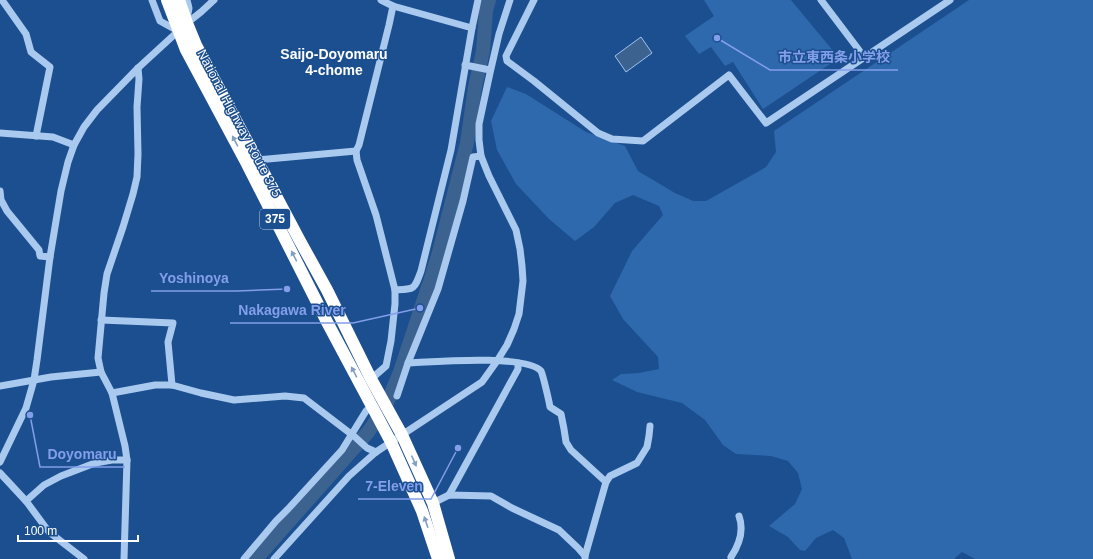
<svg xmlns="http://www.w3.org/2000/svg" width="1093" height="559" font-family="Helvetica,'Noto Sans JP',sans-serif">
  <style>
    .green { fill: #2e69ad }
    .water { fill: #3c6290; stroke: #9cc4f0 }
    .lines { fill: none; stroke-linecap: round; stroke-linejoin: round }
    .river { stroke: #3c6290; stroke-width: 14 }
    .minor { stroke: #a9c9ee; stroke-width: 7 }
    .highway { stroke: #fff; stroke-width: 12 }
    .oneway { fill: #829ec1 }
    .labels { text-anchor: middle; stroke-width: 3; stroke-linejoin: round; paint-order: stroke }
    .shield { fill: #1b4f8f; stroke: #bbcadd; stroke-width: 1 }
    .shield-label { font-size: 12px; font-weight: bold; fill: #fff }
    .street-label { font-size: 13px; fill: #fff; stroke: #1b4f8f }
    .neighbourhood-label { font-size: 14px; font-weight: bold; fill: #fff; stroke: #1b4f8f }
    .leader { fill: none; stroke: #839eea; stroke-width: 1.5 }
    .callout-dot { fill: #839eea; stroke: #1b4f8f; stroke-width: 1.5 }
    .callout-label { font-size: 14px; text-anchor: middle; font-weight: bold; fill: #839eea; stroke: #1b4f8f; stroke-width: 3; stroke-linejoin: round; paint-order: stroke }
  </style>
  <rect width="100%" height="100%" fill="#1b4f8f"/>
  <g class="green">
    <polygon points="704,0 791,0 839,58 763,109 733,62 725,66 711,47 699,54 685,36 714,16"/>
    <polygon points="969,0 1093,0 1093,559 975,559 962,552 954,559 852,559 844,538 833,530 816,538 805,551 800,550 788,537 769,526 795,504 802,489 798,473 788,461 771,456 736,454 723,445 705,420 682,403 637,392 612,380 621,374 639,373 659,369 658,357 623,319 610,296 632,251 663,215 659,206 633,195 615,203 594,227 575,241 549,219 516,184 497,150 491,121 507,87 526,94 586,132 625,146 638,171 675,193 693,201 706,201 766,167 776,152 774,131"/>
  </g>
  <polygon class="water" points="641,37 652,53 626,72 615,56"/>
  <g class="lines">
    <polyline class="river" points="256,559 369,431 386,405 400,372 428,287 429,285 439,252 467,143 475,87 483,51 486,11 489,0"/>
    <g class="minor">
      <polyline points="2,0 26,34 31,52 50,67 36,136"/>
      <polyline points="152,0 160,21 178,31"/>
      <polyline points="187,0 189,8 187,19"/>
      <polyline points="534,0 506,56 507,61 534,81 598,133 612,139 643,141 729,75 766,123 950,0"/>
      <polyline points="821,0 865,58"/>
      <path d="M393,6L472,28L451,150L421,271C414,290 415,289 395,290"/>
      <polyline points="472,28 478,0"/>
      <polyline points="465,65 490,70"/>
      <polyline points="138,68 139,79 137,107 138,154 137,177 133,194 123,227 107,274 104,293 98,358 101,372 112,393 155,385 172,385 201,393 234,400 285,396 304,398 355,437 367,448 376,452"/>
      <polyline points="0,133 53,137 74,145"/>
      <polyline points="356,151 357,160 376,215 395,290 395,304 391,341 386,366 371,379"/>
      <polyline points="257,160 356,151 359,145 389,25 393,6 381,0"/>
      <polyline points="0,191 1,200 7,211 39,250 40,256 50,257"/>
      <polyline points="101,320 173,323 168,342 172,385"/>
      <path d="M408,363C432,362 526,354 541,371C543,375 549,401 550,407L561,414L564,429L566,442L571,450L606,482L585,556V559"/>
      <polyline points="0,386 51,377 101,372"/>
      <polyline points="112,393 125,446 127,460 124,559"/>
      <polyline points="397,396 408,363 438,289 463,201 473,157 481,156"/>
      <polyline points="0,462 26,408 34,380 37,360 50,257 61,191 68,162 74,145 84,127 97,110 138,68 187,23 201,12 214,0"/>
      <polyline points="0,473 26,501 49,532 84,559"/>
      <polyline points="606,482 610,476 637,463 647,447 649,436 650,426"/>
      <polyline points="449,495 518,369 518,363"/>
      <polyline points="26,501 44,485 61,476 95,463 112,460 127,460"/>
      <polyline points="433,503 449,495 491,496 512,508 559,530 578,548 585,556"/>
      <path d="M731,557C739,545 744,530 739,516"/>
      <polyline points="244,559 276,521 288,509 342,450 366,411 372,406"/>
      <polyline points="274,559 349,476 376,452 482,382 497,361 507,345 514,329 519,314 523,281 522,266 520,249 516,230 489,176 481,156 479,140 479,124 490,73 499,34 510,0"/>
    </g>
    <g class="highway">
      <polyline points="167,0 186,50 247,164 327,322 391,442 422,511 438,559"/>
      <polyline points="179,0 187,23 196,45 300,241 327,290 371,379 402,435 433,503 449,559"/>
    </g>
  </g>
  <defs><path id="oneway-solid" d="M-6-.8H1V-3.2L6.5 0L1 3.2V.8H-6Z"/></defs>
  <g class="oneway">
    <use href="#oneway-solid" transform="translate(235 141) rotate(-118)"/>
    <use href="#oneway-solid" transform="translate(294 256) rotate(-117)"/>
    <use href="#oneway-solid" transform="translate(354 372) rotate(-118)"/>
    <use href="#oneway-solid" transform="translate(414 461) rotate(66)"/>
    <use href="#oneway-solid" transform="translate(426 522) rotate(-109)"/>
  </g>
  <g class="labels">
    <rect class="shield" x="260" y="209" width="30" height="20" rx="3"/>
    <g class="shield-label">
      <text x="275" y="223">375</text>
    </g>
    <g class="street-label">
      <text transform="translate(240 123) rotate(62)" y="5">National Highway Route 375</text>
    </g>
    <g class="neighbourhood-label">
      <text x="334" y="59">Saijo-Doyomaru<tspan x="334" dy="16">4-chome</tspan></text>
    </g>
  </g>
  <path class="leader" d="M717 38L770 70H898M287 289L237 291H151M420 308L353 323H230M30 415L40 467H125M458 448L431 499H358"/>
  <g class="callout-dot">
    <circle cx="717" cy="38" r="4"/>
    <circle cx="287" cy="289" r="4"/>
    <circle cx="420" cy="308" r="4"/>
    <circle cx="30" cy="415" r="4"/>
    <circle cx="458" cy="448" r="4"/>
  </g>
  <g class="callout-label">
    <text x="834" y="62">市立東西条小学校</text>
    <text x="194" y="283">Yoshinoya</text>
    <text x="292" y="315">Nakagawa River</text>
    <text x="82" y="459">Doyomaru</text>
    <text x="394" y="491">7-Eleven</text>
  </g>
  <path d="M18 535v6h120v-6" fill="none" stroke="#ffffff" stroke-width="2"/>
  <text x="24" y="535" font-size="12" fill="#ffffff" stroke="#1b4f8f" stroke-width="3" paint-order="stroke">100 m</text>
</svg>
